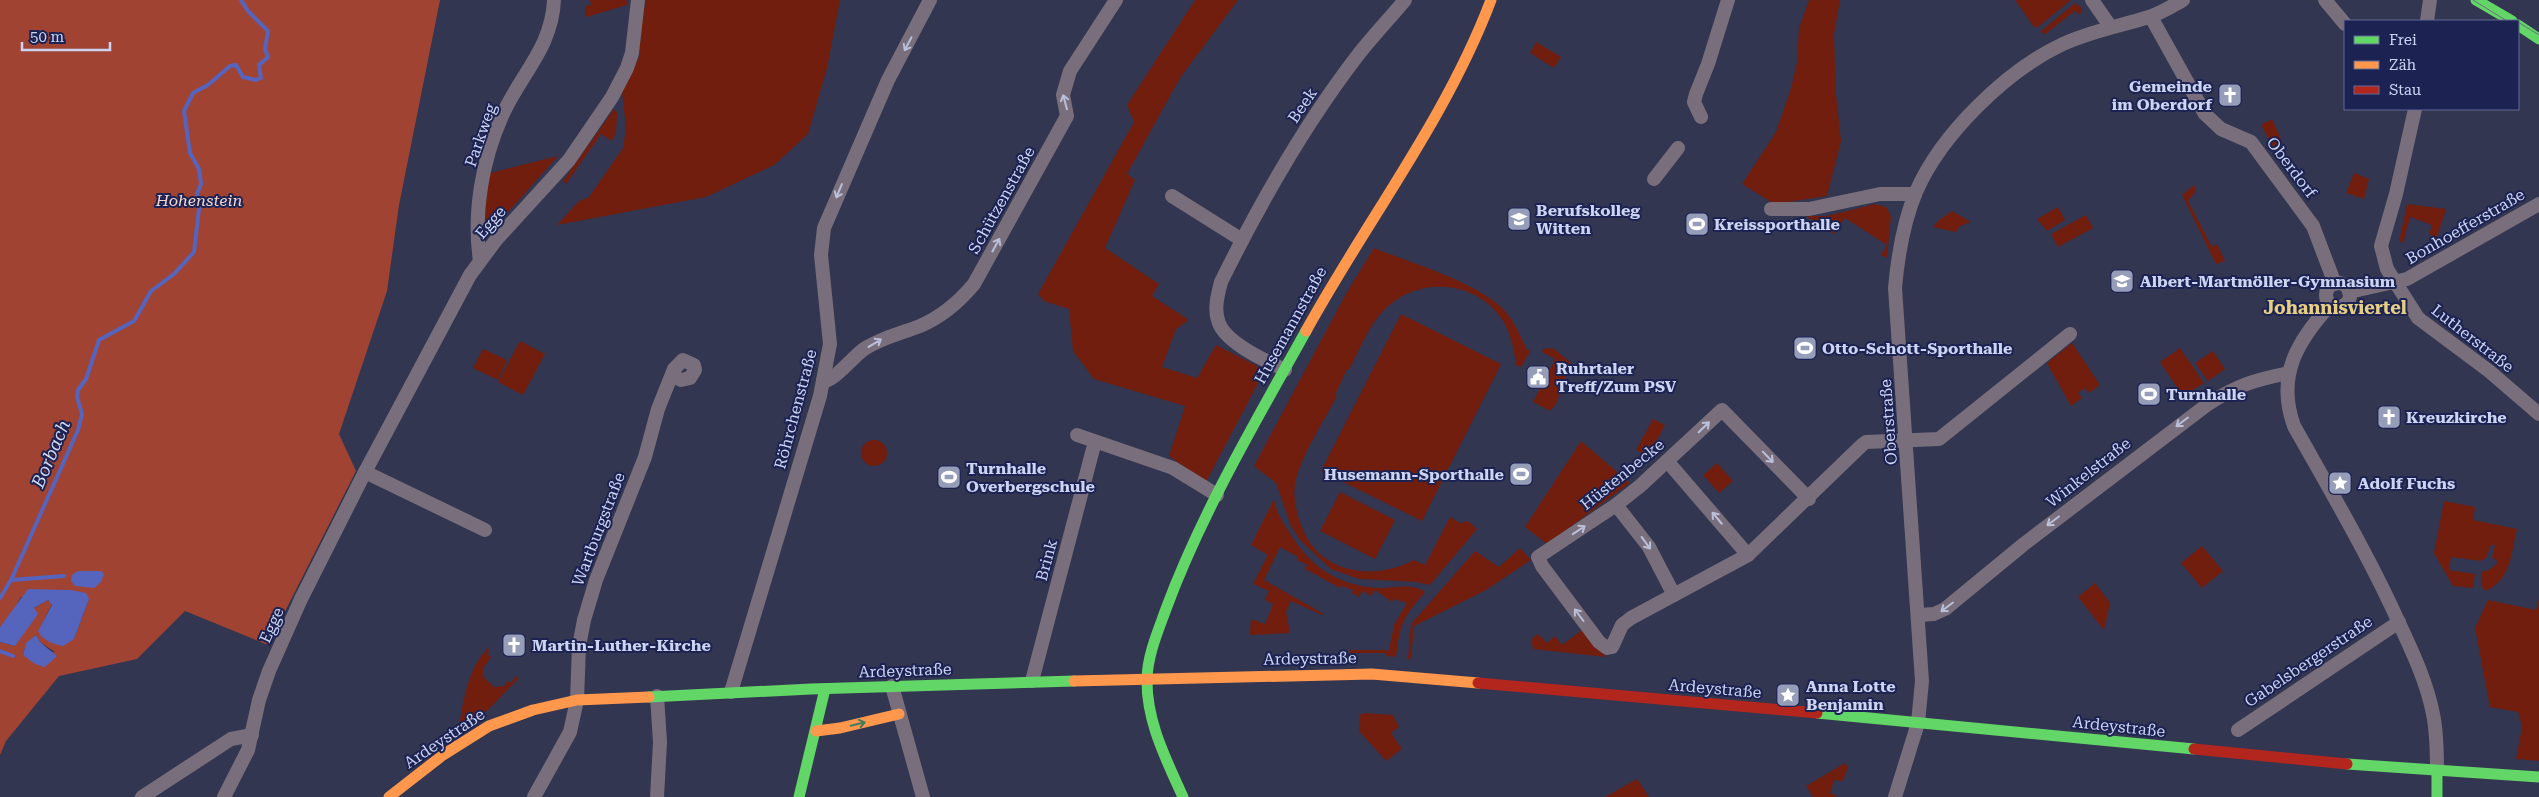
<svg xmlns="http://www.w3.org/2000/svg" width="2539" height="797" font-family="'Roboto Serif',serif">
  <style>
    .green { fill: #711e0e }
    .forest { fill: #a14333; fill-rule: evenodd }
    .water { fill: #5564bd }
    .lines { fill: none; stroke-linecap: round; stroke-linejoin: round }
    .stream { stroke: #5564bd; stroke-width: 4 }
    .street { stroke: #796f7c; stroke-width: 14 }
    .fast { stroke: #63d668; stroke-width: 11 }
    .slow { stroke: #ff974d; stroke-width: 11 }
    .jam { stroke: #b3261e; stroke-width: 11 }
    .tram { stroke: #716d7f; stroke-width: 1 }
    .oneway { stroke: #bbc0da }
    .oneway2 { stroke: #407c5d }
    .labels { text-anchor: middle; stroke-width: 4; stroke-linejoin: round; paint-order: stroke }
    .poi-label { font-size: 16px; font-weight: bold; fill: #ccd4f2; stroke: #1c2252; text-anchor: start }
    .street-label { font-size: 16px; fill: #ccd4f2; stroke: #1c2252 }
    .park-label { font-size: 16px; font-style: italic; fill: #f6d8d0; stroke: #1c2252 }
    .neighbourhood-label { font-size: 18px; font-weight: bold; fill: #e6cf82; stroke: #1c2252 }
    .water-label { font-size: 18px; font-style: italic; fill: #d1d8f1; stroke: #1c2252 }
  </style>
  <rect width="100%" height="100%" fill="#323650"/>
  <g class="green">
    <polygon points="590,0 628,0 627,5 586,17 585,6 591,5"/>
    <polygon points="646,0 840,0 827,68 808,134 774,165 706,197 557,225 578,202 589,197 623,148 626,128 622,92 639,57 642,19"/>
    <polygon points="1195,0 1238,0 1180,78 1127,174 1135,180 1105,248 1159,284 1152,296 1189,320 1176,329 1162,367 1197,378 1216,345 1265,370 1206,482 1169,456 1185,406 1094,379 1073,351 1069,309 1044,301 1038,294 1134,122 1127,105"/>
    <polygon points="1809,0 1840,0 1834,34 1836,95 1841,141 1827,196 1774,204 1742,184 1776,132 1791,88 1797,63 1799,28"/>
    <polygon points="2015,0 2071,0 2038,27 2034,27"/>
    <polygon points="2075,3 2082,8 2080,15 2075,11 2044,35 2041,31"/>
    <polygon points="1536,42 1561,57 1554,68 1530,53"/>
    <polygon points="614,109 617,113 616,132 612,141 601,134 566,184 563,181"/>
    <polygon points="2272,119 2282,141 2273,147 2261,125"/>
    <polygon points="558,156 479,245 490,173"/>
    <polygon points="2354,173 2369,179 2364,199 2346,193"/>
    <polygon points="2194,185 2196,191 2188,201 2212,247 2217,244 2225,261 2216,264 2182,195"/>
    <polygon points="1875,204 1886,207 1891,216 1887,258 1881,255 1887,245 1845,218 1834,234 1806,216 1827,216"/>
    <polygon points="2407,204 2446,209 2432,253 2423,259 2431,252 2435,237 2429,234 2432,225 2410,217 2403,243 2399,241"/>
    <polygon points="2058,207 2065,220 2047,231 2037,219"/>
    <polygon points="1952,211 1971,222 1960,226 1956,232 1933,227 1939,220"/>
    <polygon points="2086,215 2093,228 2058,247 2051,234"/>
    <path d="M1374,248C1411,263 1471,280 1501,307C1513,318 1520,335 1527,350H1531L1521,367L1516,365C1514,349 1511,334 1503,321C1477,280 1420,276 1386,308C1369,324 1360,349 1349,370L1347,369L1335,395L1337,396C1325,419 1298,461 1295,485C1293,497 1296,508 1299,519C1314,572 1369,583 1414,560L1425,565L1450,517L1460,523L1468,521L1477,529L1430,585L1416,582L1359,579L1331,569L1300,540L1291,526L1276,483L1254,466L1347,292Z"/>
    <polygon points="1401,314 1501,364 1422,521 1321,471"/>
    <polygon points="520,341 545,354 523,395 498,382"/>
    <polygon points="2072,343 2100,385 2089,393 2085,388 2078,393 2082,398 2071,406 2047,363"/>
    <polygon points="1553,348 1571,363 1556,404 1550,411 1533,402 1555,359 1542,352 1543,349"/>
    <polygon points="2180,348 2204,383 2183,396 2160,362"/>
    <polygon points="483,349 507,360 498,380 473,368"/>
    <polygon points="2213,351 2225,369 2208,381 2195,363"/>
    <polygon points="1653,419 1665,425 1648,456 1636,450"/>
    <circle cx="874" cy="453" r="13"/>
    <polygon points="1581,441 1630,483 1547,544 1525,527"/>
    <polygon points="1717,463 1733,481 1719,493 1703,475"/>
    <polygon points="1340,492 1395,520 1375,559 1320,531"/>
    <path d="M1274,499C1276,511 1281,520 1288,530C1309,566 1337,586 1380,588C1393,588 1413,583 1425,592C1403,618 1400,623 1396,657L1387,656L1385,653H1350V650H1389L1394,625L1407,603L1394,599L1392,602L1375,590L1371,596L1363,591L1359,597L1352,593L1353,590L1341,586L1340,588L1305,569L1307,565L1297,560L1298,557L1280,547L1264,580L1324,614L1322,615L1291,601L1286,612L1290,633L1250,635L1251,619L1265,624L1273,604L1265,600L1269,591L1253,584L1268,555L1251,545Z"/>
    <path d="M2444,501L2475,507L2473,520L2517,529C2511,553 2511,581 2485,591L2481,585V572L2491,569L2498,562L2492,557L2495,545H2491L2486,558L2481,561L2451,557L2449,570L2475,574L2473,588L2453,586L2434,553Z"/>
    <polygon points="2202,546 2223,571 2202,588 2181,563"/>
    <polygon points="1520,548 1531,560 1486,590 1414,626 1411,659 1408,659 1411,624 1475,551 1499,567"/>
    <polygon points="2095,583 2110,603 2104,630 2078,597"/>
    <polygon points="2539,599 2539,761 2516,759 2522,727 2518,712 2490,707 2475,628 2488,600 2536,610"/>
    <polygon points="1582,630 1606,657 1533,649 1531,639 1538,634 1547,643 1555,636 1562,645"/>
    <path d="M489,647L488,655L491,657L483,669V676L494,687L505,686V682H511L517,676L519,678L488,710L459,726C464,699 468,667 489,647Z"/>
    <polygon points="1364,713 1393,715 1399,727 1391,733 1402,749 1386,761 1359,731 1360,715"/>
    <polygon points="1845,763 1848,767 1843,781 1832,780 1834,781 1830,793 1836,795 1835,797 1813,797 1806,786"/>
    <polygon points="1637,779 1649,797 1605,797"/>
  </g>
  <path class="forest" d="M0,0H440L399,205L387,291L339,434L356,471L268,645L185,611L137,659L59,676L6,741L0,755V642L15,646L34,608L48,600L52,604L42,624L74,639L89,599L21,597L11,614L0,627ZM36,635L41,643L55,652L23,655L26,644Z"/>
  <g class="water">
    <polygon points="78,571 101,571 104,574 101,582 94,588 75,586 71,581 72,575"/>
    <path d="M28,589L71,590L86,593L89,599L74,639L63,646C53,644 43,641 38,631L52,605L48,600L34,608L38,614L15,646L0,642V627Z"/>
    <polygon points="36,635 41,643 57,656 45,667 35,664 23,655 26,643"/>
  </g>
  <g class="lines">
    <g class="stream">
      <polyline points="11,580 64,576"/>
      <polyline points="0,598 11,580 78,430 82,414 77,397 78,390 86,379 99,340 134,321 151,291 174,274 194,252 199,209 197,194 201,184 199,169 190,153 184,111 193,93 208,85 230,66 236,65 243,77 256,80 261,78 259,65 268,57 265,49 268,31 248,11 241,0"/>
      <polyline points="0,651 13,656"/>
    </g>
    <g class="street">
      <polyline points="2092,0 2110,26"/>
      <polyline points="2325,0 2345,24"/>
      <polyline points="2151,17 2205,114 2221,129 2251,142 2313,226 2335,284"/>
      <polyline points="2427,21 2430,0"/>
      <polyline points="2415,109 2396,194 2381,246 2387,269 2418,318 2489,371 2539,414"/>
      <polyline points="1701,117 1694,102 1696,94 1708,64 1728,0"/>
      <polyline points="1654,179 1678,148"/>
      <polyline points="1172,196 1242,240"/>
      <polyline points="1771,209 1809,209 1880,194 1915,194"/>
      <path d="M480,261C473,213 482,161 502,116C520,75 552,48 554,0"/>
      <circle cx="2338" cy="295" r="12"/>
      <polyline points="2349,292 2407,279 2539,204"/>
      <path d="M2331,304C2297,341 2276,376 2294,426C2331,492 2369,556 2400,625C2413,653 2427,683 2433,714C2437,733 2437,752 2437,771"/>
      <path d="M1285,370C1266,361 1223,342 1218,320C1214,308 1218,294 1221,282C1260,203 1304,125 1358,55C1373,36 1390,18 1405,0"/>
      <path d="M823,381C832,383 854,356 864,349C883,337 899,334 920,326C941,317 959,302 974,284L1067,116L1063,95L1070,71L1116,0"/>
      <polyline points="1077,435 1173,468 1217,495"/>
      <polyline points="1668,462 1748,555"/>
      <polyline points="365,472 485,530"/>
      <polyline points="1809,499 1722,410 1640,486 1616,505 1538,557 1542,566 1599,642 1607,648 1612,647 1622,625 1631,618 1748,555 1862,445 1866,442 1939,439 2070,334"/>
      <polyline points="1616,505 1649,547 1674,595"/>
      <path d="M1919,615L1934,614L1945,609L2024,544L2208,404C2238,385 2254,380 2289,373"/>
      <polyline points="1032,681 1093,449"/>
      <polyline points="892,686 923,797"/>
      <polyline points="731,692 820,396 830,344 821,255 824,228 888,80 930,0"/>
      <polyline points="2238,730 2399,622"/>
      <polyline points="142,797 231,739 252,735"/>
      <polyline points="224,797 248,750 259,700 269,671 301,599 365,472 470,275 496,240 569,160 612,97 627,68 632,53 638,0"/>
      <polyline points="534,797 570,732 577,700 579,646 584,620 596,580 645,457 658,409 674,369 683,360 694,365 695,370 690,378 681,380 672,375"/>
      <polyline points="657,797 660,742 657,696"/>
      <path d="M1895,797L1918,723L1922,681L1895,288C1898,254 1903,223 1916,192C1941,134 2007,70 2063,44C2091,31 2120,26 2149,17C2161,13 2172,6 2183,0"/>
    </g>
    <g class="fast">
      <polyline points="2476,0 2512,21"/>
      <polyline points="2518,25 2539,39"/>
      <polyline points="649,697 811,689 1074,681"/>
      <polyline points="1817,713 2194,749"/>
      <polyline points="2347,764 2539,777"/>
      <polyline points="2437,771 2437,797"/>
      <polyline points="799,797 825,689"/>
      <path d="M1183,797C1166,759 1146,721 1147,678C1148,654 1158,631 1166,609C1201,514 1257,419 1306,331"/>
    </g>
    <g class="slow">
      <path d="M1306,331C1367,220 1446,119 1491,0"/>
      <polyline points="1074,681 1372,674 1478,683"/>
      <polyline points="816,731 840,728 899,714"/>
      <polyline points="389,797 443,755 489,726 533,710 577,700 649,697"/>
    </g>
    <g class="jam">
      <polyline points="1478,683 1817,713"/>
      <polyline points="2194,749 2347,764"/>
    </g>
    <g class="tram">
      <polyline points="2473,0 2507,21"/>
      <polyline points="2518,22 2539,35"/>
    </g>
  </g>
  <defs><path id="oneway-shaft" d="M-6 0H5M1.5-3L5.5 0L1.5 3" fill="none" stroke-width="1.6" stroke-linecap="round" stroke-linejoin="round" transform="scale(1.25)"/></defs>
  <g class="oneway">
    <use href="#oneway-shaft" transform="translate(908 44) rotate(118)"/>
    <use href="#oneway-shaft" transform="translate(1065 102) rotate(-105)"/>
    <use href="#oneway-shaft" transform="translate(839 191) rotate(113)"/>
    <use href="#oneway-shaft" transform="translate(996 245) rotate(-61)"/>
    <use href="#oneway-shaft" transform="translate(875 343) rotate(-31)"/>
    <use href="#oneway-shaft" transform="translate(2182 422) rotate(143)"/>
    <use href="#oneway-shaft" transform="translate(1704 427) rotate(-44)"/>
    <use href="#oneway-shaft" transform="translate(1768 457) rotate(46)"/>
    <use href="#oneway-shaft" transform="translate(1717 518) rotate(-130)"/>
    <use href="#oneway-shaft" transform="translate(2053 521) rotate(143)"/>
    <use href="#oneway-shaft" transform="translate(1579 530) rotate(-34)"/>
    <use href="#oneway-shaft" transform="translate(1646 543) rotate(54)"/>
    <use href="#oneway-shaft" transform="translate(1947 607) rotate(143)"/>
    <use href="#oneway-shaft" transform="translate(1579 615) rotate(-127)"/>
  </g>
  <use class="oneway2" href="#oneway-shaft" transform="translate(858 724) rotate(-14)"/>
  <defs>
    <g id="church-square" transform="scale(1.25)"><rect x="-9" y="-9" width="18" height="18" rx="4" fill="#969db9" stroke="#1c2252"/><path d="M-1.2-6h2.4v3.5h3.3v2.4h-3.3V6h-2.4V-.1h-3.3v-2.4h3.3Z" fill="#fff"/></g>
    <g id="school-square" transform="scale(1.25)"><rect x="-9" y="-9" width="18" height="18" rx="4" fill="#969db9" stroke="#1c2252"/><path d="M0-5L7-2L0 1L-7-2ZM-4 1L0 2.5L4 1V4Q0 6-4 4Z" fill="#fff"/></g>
    <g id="stadium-square" transform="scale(1.25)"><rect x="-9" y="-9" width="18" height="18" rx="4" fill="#969db9" stroke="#1c2252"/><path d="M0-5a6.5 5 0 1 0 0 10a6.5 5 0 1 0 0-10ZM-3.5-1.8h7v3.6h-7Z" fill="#fff"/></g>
    <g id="civic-square" transform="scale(1.25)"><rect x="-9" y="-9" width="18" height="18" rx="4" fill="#969db9" stroke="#1c2252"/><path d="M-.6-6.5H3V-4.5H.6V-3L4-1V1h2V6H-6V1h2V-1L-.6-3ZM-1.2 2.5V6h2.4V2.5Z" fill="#fff"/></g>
    <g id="sight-square" transform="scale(1.25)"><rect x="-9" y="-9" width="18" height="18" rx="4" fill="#969db9" stroke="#1c2252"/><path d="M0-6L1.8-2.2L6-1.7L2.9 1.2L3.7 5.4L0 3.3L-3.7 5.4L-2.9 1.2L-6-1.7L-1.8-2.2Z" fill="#fff"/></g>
  </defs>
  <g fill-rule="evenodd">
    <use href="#church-square" x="2230" y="95"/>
    <use href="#school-square" x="1519" y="219"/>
    <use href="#stadium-square" x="1697" y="224"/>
    <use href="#school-square" x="2122" y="281"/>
    <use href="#stadium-square" x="1805" y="348"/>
    <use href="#civic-square" x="1538" y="377"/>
    <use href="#stadium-square" x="2149" y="394"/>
    <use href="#church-square" x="2389" y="417"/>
    <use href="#stadium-square" x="1521" y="474"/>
    <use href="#stadium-square" x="949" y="477"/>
    <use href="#sight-square" x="2340" y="483"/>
    <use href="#church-square" x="514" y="645"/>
    <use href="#sight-square" x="1788" y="695"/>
  </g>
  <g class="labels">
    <g class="poi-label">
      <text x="2212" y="92" text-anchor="end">Gemeinde<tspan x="2212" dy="18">im Oberdorf</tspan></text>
      <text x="1536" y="216">Berufskolleg<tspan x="1536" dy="18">Witten</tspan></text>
      <text x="1714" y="230">Kreissporthalle</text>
      <text x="2140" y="287">Albert-Martmöller-Gymnasium</text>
      <text x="1822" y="354">Otto-Schott-Sporthalle</text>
      <text x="1556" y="374">Ruhrtaler<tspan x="1556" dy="18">Treff/Zum PSV</tspan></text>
      <text x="2166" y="400">Turnhalle</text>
      <text x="2406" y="423">Kreuzkirche</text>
      <text x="966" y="474">Turnhalle<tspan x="966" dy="18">Overbergschule</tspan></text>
      <text x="1504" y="480" text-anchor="end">Husemann-Sporthalle</text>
      <text x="2358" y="489">Adolf Fuchs</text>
      <text x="532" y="651">Martin-Luther-Kirche</text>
      <text x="1806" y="692">Anna Lotte<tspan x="1806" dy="18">Benjamin</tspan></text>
    </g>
    <g class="street-label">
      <text transform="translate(1302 105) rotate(-56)" y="6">Beek</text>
      <text transform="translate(480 135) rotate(-71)" y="6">Parkweg</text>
      <text transform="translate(2292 167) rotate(53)" y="6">Oberdorf</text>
      <text transform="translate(1001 200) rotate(-61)" y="6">Schützenstraße</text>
      <text transform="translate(490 222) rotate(-49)" y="6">Egge</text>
      <text transform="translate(2465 226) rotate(-30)" y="6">Bonhoefferstraße</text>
      <text transform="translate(1290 325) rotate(-61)" y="6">Husemannstraße</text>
      <text transform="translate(2473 338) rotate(38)" y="6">Lutherstraße</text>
      <text transform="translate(795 409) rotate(-75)" y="6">Röhrchenstraße</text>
      <text transform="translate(1888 422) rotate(-94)" y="6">Oberstraße</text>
      <text transform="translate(2088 472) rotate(-38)" y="6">Winkelstraße</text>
      <text transform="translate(1622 474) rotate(-39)" y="6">Hüstenbecke</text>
      <text transform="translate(598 529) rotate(-69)" y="6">Wartburgstraße</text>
      <text transform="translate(1046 560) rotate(-75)" y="6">Brink</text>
      <text transform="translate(271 625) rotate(-66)" y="6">Egge</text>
      <text transform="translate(1310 658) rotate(-1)" y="6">Ardeystraße</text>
      <text transform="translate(2308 661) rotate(-34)" y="6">Gabelsbergerstraße</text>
      <text transform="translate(905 670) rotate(-2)" y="6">Ardeystraße</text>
      <text transform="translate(1715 688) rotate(5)" y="6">Ardeystraße</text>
      <text transform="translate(2119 726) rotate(6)" y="6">Ardeystraße</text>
      <text transform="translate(444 738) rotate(-34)" y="6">Ardeystraße</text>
    </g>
    <g class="park-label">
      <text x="199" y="206">Hohenstein</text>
    </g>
    <g class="neighbourhood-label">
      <text x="2335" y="314">Johannisviertel</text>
    </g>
    <g class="water-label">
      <text transform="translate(51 454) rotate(-67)" y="6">Borbach</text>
    </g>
  </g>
  <rect x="2344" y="20" width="175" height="90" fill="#1c2252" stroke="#626992"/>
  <rect x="2354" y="36" width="25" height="8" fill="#63d668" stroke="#626992"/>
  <text x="2389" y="45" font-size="15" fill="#ccd4f2">Frei</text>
  <rect x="2354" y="61" width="25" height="8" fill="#ff974d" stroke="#626992"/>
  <text x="2389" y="70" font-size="15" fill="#ccd4f2">Zäh</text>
  <rect x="2354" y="86" width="25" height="8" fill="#b3261e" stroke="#626992"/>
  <text x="2389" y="95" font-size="15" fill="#ccd4f2">Stau</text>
  <path d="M22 42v8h88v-8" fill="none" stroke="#ccd4f2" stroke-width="2.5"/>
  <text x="30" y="42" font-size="15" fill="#ccd4f2" stroke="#1c2252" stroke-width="4" paint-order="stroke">50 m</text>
</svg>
